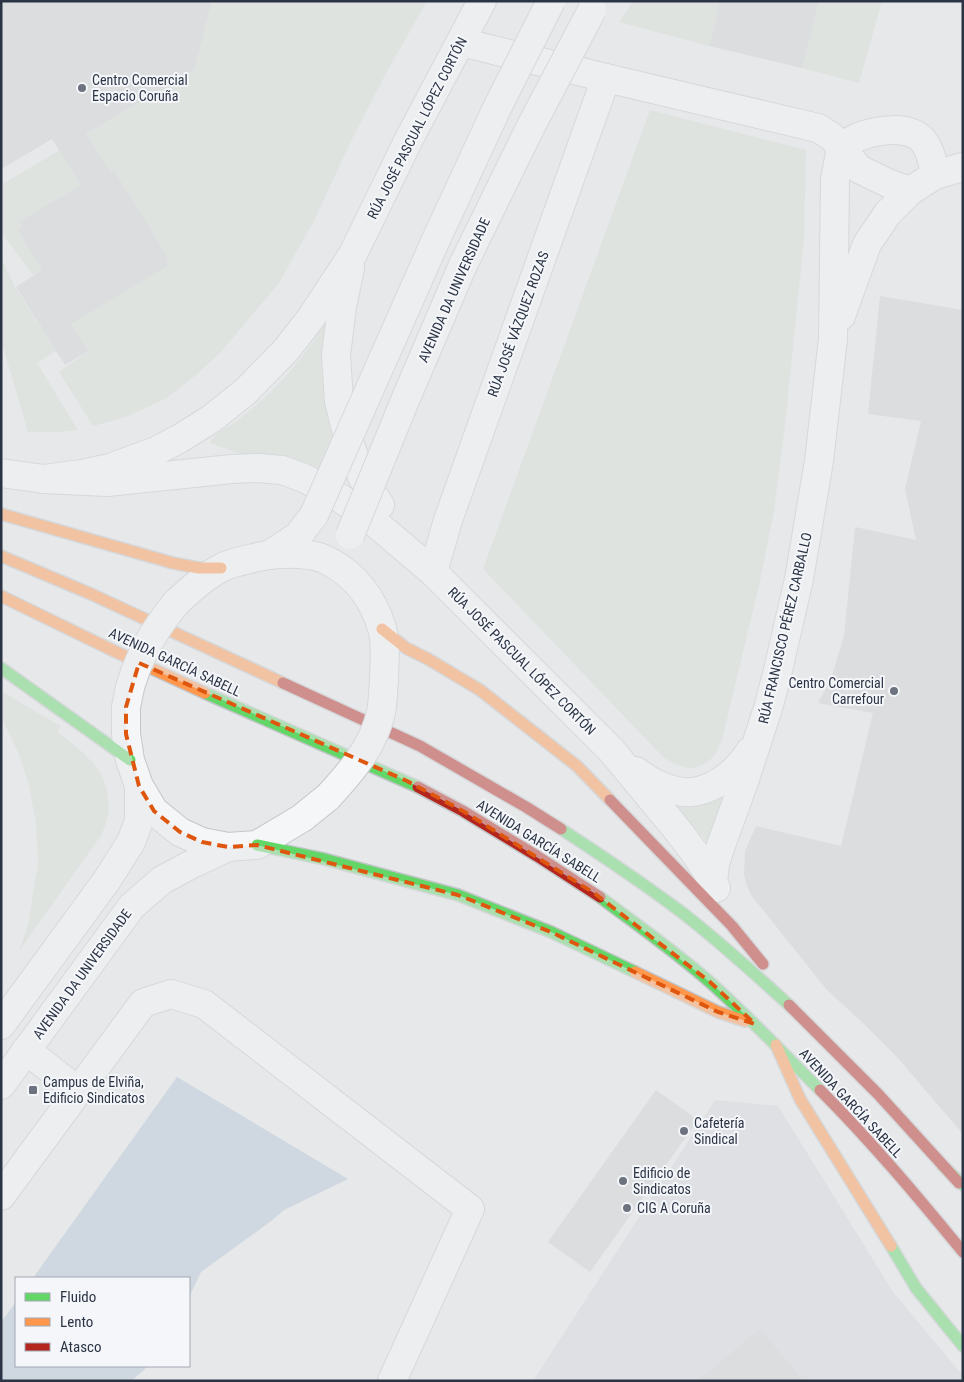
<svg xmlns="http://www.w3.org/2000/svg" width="964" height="1382" font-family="'Roboto Condensed',sans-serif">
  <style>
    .built { fill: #d4d7dd }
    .green { fill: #d6ded6 }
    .water { fill: #b4c4d5 }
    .building { fill: #ced0d3 }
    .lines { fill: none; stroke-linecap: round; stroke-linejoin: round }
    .street-casing { stroke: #c4c6c8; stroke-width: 30 }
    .fast-casing { stroke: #c2c5c8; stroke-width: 14 }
    .slow-casing { stroke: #c2c5c8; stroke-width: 14 }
    .jam-casing { stroke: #c2c5c8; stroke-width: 14 }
    .street { stroke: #f5f6f7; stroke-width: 28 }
    .fast { stroke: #63d668; stroke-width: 11 }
    .slow { stroke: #ff974d; stroke-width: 11 }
    .jam { stroke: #b3261e; stroke-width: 11 }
    .street-bridge-casing { stroke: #c4c6c8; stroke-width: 30; stroke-linecap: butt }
    .street-bridge { stroke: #f5f6f7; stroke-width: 28 }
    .marked { fill: none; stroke: #df570f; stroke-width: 4; stroke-dasharray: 10 6; stroke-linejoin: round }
    .poi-dot { fill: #6c737f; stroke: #f4f6f9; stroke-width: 2 }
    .labels { text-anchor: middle; stroke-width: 4; stroke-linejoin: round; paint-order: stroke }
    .poi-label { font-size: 14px; fill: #2b3445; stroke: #f4f6f9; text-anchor: start }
    .street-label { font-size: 14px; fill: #2b3445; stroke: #f4f6f9 }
  </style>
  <rect width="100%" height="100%" fill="#e6e8ea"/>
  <polygon class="built" points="715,1100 778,1106 893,1292 963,1376 963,1381 533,1381"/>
  <g class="green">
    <polygon points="212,1 427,1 384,77 350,143 315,219 279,283 220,353 196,375 167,398 126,417 93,426 59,372 88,351 39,273 33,275 2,234 1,185 195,69"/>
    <polygon points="633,1 720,1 709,46 619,22"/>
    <polygon points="819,1 882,1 859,83 802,68"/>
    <path d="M650,110L806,150L804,239L785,425L774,511L760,581L722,740C719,746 716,754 712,758C695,774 681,768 664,758L483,569Z"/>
    <polygon points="1,258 15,287 56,351 37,363 78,430 57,432 28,432 1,340"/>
    <path d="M327,321L351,482L307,463L269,455H243L210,443C214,432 230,427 239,419C276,391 302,360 327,321Z"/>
    <path d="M1,691L60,726L58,732C81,751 106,767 108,799C108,804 109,810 108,815C107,821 104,828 102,834L19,951L28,925L38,863L36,823L29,785L18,752L1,716Z"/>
    <polygon points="736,787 707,842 669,803"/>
  </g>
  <g class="water">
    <polygon points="177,1077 348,1179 284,1210 271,1221 201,1272 189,1297 189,1278 33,1278"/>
    <polygon points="16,1302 16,1366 147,1366 144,1370 131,1381 1,1381 1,1322"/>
  </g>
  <g class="building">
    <polygon points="1,1 212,1 195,69 86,134 111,173 114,171 146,221 168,259 165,262 167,266 71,324 88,351 65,365 16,287 42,270 17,229 21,227 19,222 81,185 52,139 1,169"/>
    <polygon points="720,1 819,1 802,68 709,46"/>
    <polygon points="880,296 963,310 963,1134 896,1056 863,1023 827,990 751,895 746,883 744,874 745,851 756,826 841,846 873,713 818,703 831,679 844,636 855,527 916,540 905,489 921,421 868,414"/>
    <polygon points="656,1090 698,1120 590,1272 548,1242"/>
    <polygon points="760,1329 804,1381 698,1381"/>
  </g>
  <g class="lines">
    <g class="street-casing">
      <g id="street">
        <polyline points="461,42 606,78 818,128 832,137 841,147 835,180 833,339 819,461 799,579 778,670 769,705 745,779 719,851 715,864 713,881"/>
        <path d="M910,191L890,184L859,169L841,147C846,144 852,140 858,137C877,130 910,124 924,142C931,151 933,164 935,175"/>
        <polyline points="350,268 342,307 336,355 339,401 349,442 362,477 380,505"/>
        <polyline points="841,316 867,244 888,213 910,191 935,175 963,167"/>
        <polyline points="1,473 44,479 82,474 110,468 156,451 179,439 211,419 246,391 286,350 311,318 353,254 409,139 482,1"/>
        <polyline points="44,479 107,482 232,469 258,468 282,470 304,478 343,500 374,522 433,572 611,750 675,827 697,856 713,881 716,888"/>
        <polyline points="269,555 298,536 314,515"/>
        <polyline points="433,572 448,520 606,78"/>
        <path d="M176,603C190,590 204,577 221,568C232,562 246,560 258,557C276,553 304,552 322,558C325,559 329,562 332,563C358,578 373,599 382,628C387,645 384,663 384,681"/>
        <polyline points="126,707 126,734 130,760 139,786 154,811 180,832 202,842 228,847 257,845 302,818 328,797"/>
        <path d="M636,771C652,784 678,796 698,791C720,786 739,769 750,751"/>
        <polyline points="1,1025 107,880 131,842 139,821 139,786"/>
        <polyline points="26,1050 78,1091"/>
        <polyline points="1,1085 132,906 162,880 194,863 228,847"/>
        <polyline points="1,1196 143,1003 171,994 204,1004 470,1209 392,1381"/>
      </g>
    </g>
    <g class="fast-casing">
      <g id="fast">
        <polyline points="1,668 130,760"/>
        <polyline points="205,693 418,787"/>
        <path d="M561,829C601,855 641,882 680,911C718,940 754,973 789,1005"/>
        <polyline points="257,845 324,859 458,895 551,932 635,972"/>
        <path d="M600,897C637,925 676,952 711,983C749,1017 784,1054 820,1090"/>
        <polyline points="943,1166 963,1185"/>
        <polyline points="891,1246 916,1288 963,1346"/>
      </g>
    </g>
    <g class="slow-casing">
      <g id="slow">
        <polyline points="1,514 173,563 199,568 221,568"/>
        <polyline points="1,556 91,594 283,683"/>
        <polyline points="1,596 114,651 205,693"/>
        <polyline points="382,629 406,648 428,659 480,690 577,766 610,800"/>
        <polyline points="635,972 718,1012 745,1021"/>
        <polyline points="776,1045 800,1099 891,1246"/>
      </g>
    </g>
    <g class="jam-casing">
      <g id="jam">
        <polyline points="283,683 420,746 526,807 561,829"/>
        <polyline points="418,787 463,811 537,856 600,897"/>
        <polyline points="610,800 732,926 763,964"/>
        <polyline points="789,1005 878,1094 959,1183"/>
        <path d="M820,1090C871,1141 917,1196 963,1252"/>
      </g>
    </g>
    <use href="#street" class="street"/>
    <use href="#fast" class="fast"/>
    <use href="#slow" class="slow"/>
    <use href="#jam" class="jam"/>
    <g class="street-bridge-casing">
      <g id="street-bridge">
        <polyline points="314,515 434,244 497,108 551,1"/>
        <polyline points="350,535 406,398 463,265 530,128 592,10"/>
        <path d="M126,707C128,699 129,689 132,681C141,652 157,626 176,603"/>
        <path d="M328,797C351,772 374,746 381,712C383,702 383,691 384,681"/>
      </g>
    </g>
    <use href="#street-bridge" class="street-bridge"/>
  </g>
  <path d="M0 0H964V1382H0ZM139,663L407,781L463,811L594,893L710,982L755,1024L718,1012L551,932L458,895L257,845L228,847L202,842L180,832L154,811L139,786L126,734V707Z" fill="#e6e8ea" fill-opacity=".55" fill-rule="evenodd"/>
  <path class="marked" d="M139,663L407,781L463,811L594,893L710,982L755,1024L718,1012L551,932L458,895L257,845L228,847L202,842L180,832L154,811L139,786L126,734V707Z"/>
  <g class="poi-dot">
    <circle cx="82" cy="88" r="5"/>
    <circle cx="894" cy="691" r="5"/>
    <rect x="28" y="1085" width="10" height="10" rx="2.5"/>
    <circle cx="684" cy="1131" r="5"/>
    <circle cx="623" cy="1181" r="5"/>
    <circle cx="627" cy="1208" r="5"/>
  </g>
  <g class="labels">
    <g class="poi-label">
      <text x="92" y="85">Centro Comercial<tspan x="92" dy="16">Espacio Coruña</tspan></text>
      <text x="884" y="688" text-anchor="end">Centro Comercial<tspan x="884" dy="16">Carrefour</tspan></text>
      <text x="43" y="1087">Campus de Elviña,<tspan x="43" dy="16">Edificio Sindicatos</tspan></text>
      <text x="694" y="1128">Cafetería<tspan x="694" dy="16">Sindical</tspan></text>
      <text x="633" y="1178">Edificio de<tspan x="633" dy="16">Sindicatos</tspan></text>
      <text x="637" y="1213">CIG A Coruña</text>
    </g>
    <g class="street-label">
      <text transform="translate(417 128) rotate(-63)" y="5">RÚA JOSÉ PASCUAL LÓPEZ CORTÓN</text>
      <text transform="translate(454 290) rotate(-66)" y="5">AVENIDA DA UNIVERSIDADE</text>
      <text transform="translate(518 324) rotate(-70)" y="5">RÚA JOSÉ VÁZQUEZ ROZAS</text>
      <text transform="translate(785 628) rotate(-77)" y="5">RÚA FRANCISCO PÉREZ CARBALLO</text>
      <text transform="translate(522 661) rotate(45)" y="5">RÚA JOSÉ PASCUAL LÓPEZ CORTÓN</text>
      <text transform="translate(175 662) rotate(25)" y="5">AVENIDA GARCÍA SABELL</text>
      <text transform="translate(539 841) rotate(32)" y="5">AVENIDA GARCÍA SABELL</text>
      <text transform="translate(82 974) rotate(-54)" y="5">AVENIDA DA UNIVERSIDADE</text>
      <text transform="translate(851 1103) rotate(47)" y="5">AVENIDA GARCÍA SABELL</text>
    </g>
  </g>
  <rect width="964" height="1382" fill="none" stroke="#2b3445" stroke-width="5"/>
  <rect x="15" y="1277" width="175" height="90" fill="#f4f6f9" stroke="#a4a8b1"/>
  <rect x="25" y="1293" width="25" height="8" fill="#63d668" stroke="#a4a8b1"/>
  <text x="60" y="1302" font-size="15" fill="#2b3445">Fluido</text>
  <rect x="25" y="1318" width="25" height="8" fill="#ff974d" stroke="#a4a8b1"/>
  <text x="60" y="1327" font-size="15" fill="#2b3445">Lento</text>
  <rect x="25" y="1343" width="25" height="8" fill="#b3261e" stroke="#a4a8b1"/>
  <text x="60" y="1352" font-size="15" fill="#2b3445">Atasco</text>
</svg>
